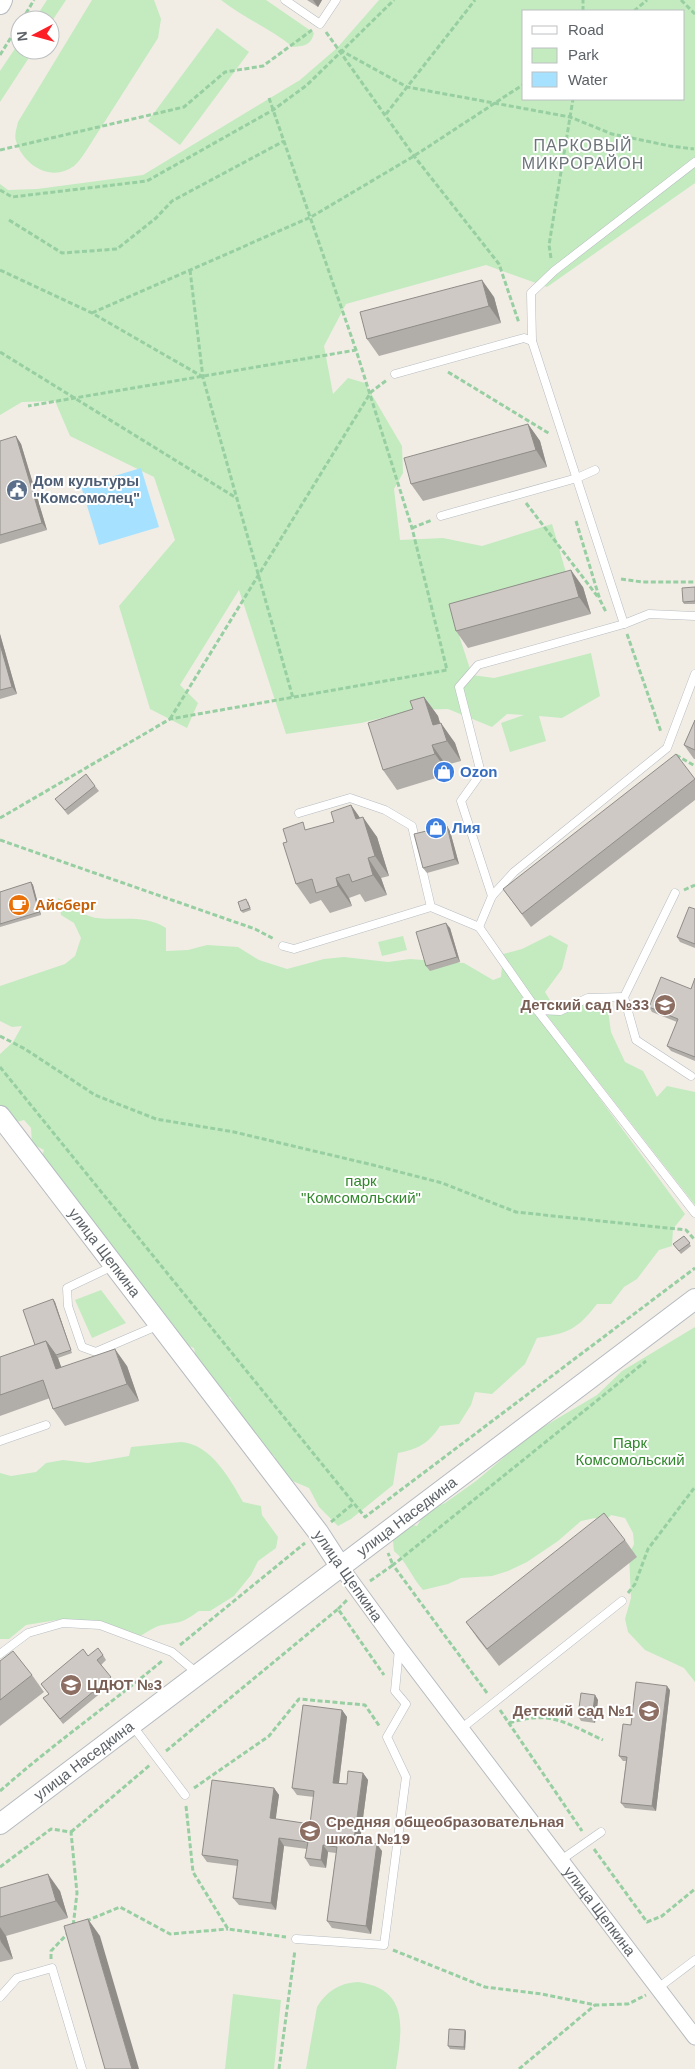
<svg xmlns="http://www.w3.org/2000/svg" width="695" height="2069" font-family="Helvetica,sans-serif">
  <style>
    .green { fill: #c3ebbf; fill-rule: evenodd }
    .water { fill: #a6e2ff }
    .lines { fill: none; stroke-linecap: round; stroke-linejoin: round }
    .service-casing { stroke: #b7bcc0; stroke-width: 9 }
    .minor-casing { stroke: #b7bcc0; stroke-width: 17 }
    .secondary-casing { stroke: #b6bbc0; stroke-width: 22 }
    .path { stroke: #98cfa2; stroke-width: 3; stroke-dasharray: 5 2.5; stroke-linecap: butt }
    .service { stroke: #fff; stroke-width: 8 }
    .minor { stroke: #fff; stroke-width: 15 }
    .secondary { stroke: #fff; stroke-width: 20 }
    .wall { fill: #b1ada9 }
    .shaded-wall { fill: #908d89 }
    .building { fill: #cec9c4; stroke: #908d89 }
    .labels { text-anchor: middle; stroke-width: 4; stroke-linejoin: round; paint-order: stroke }
    .service-label { font-size: 15px; font-weight: bold; fill: #4e5e75; stroke: #fff; text-anchor: start }
    .shop-label { font-size: 15px; font-weight: bold; fill: #366cbe; stroke: #fff; text-anchor: start }
    .food-label { font-size: 15px; font-weight: bold; fill: #c56008; stroke: #fff; text-anchor: start }
    .education-label { font-size: 15px; font-weight: bold; fill: #785e54; stroke: #fff; text-anchor: end }
    .park-label { font-size: 15px; fill: #31872c; stroke: #fff }
    .street-label { font-size: 15px; fill: #5c6267; stroke: #fff }
    .neighbourhood-label { font-size: 16px; letter-spacing: 1px; fill: #6d7479; stroke: #fff }
  </style>
  <rect width="100%" height="100%" fill="#f1ede5"/>
  <g class="green">
    <polygon points="47,0 66,0 50,24 50,20 34,20"/>
    <path d="M92,0H154L161,19L158,38L86,151C83,155 79,162 74,166C51,183 23,165 16,141C14,135 17,127 18,122Z"/>
    <path d="M221,0H266L314,33C311,45 305,46 293,47C271,29 244,18 221,0Z"/>
    <path d="M379,0H695V183L547,287L486,265L346,304L324,346L333,394L348,378L365,383L402,446L403,473L394,489L400,540L443,538L482,546L552,524L567,576L455,623L472,675L494,678L591,653L600,696L562,718L539,716L546,741L510,752L501,723L524,715L507,714L492,727L448,709L414,710L361,723L286,734L239,590L180,685L198,703L187,728L150,709L119,606L175,540L154,477L70,436L55,401L22,402L0,415V184L8,190L37,189L143,175L300,80L337,48ZM524,11H684V99H524Z"/>
    <polygon points="217,28 249,52 180,145 148,121"/>
    <polygon points="20,41 20,50 34,50 0,102 0,71"/>
    <path d="M58,898C69,904 85,917 97,918C122,921 144,914 166,928V951L188,950L207,945L238,947L259,960L287,969L324,959L344,957L388,962L410,959L464,963L493,980L501,977L502,966L685,1214L673,1229L672,1246L659,1250L637,1279L624,1287L611,1304H597C577,1330 568,1333 537,1338L525,1364L492,1394L475,1392L471,1405L459,1424L440,1426C428,1444 418,1449 398,1453L393,1485L351,1519L338,1526L319,1507L309,1488L274,1473L275,1457L247,1430L230,1397C205,1392 198,1370 194,1348L176,1341L175,1327L123,1261L66,1198L64,1181L58,1180L40,1161L44,1150L32,1144L31,1128L24,1120L13,1123L0,1113V1054L13,1042L22,1026L12,1027L0,1021V986L65,964L75,956L81,938L74,923L61,915Z"/>
    <polygon points="550,935 568,945 562,969 545,992 558,1013 583,1005 608,1010 611,1032 625,1062 643,1071 657,1097 667,1086 695,1092 695,1205 502,958 503,954 522,949"/>
    <polygon points="403,936 407,950 382,956 378,942"/>
    <polygon points="101,1290 126,1323 92,1338 75,1300"/>
    <path d="M695,1327V1682L684,1668L645,1650L628,1632L625,1619L631,1598L629,1555L634,1544L633,1533L625,1518L611,1515L604,1522L595,1518L581,1521L558,1541L527,1562L508,1571L492,1576L461,1578L448,1584L423,1590C412,1578 407,1562 394,1551L392,1532L408,1524L417,1526L426,1511L445,1503L476,1481L533,1433L597,1395L622,1371Z"/>
    <path d="M181,1442C211,1444 230,1479 243,1502L261,1506L262,1515L278,1537L276,1548L258,1561L251,1575L234,1596L210,1611H199C182,1623 181,1622 162,1625C155,1626 146,1633 140,1636L99,1622L63,1619L26,1625L9,1639H0V1473L11,1476L36,1472L46,1463L63,1460L88,1463L129,1456L131,1447Z"/>
    <path d="M358,1982C410,1989 402,2030 396,2069H306L317,2007C327,1991 339,1983 358,1982Z"/>
    <polygon points="233,1994 281,2000 274,2069 225,2069"/>
  </g>
  <polygon class="water" points="141,468 159,527 99,545 81,486"/>
  <g class="lines">
    <g class="service-casing">
      <g id="service">
        <polyline points="285,0 320,24 336,0"/>
        <polyline points="395,374 524,338 532,341"/>
        <polyline points="441,516 577,478 595,470"/>
        <polyline points="624,624 532,341 531,293 554,271 695,162"/>
        <polyline points="299,813 350,798 385,810 412,826 431,907 479,927 492,896 514,872 667,748 695,674"/>
        <polyline points="492,896 461,801 481,773 459,687 478,665 624,624 649,614 695,616"/>
        <polyline points="479,927 537,1010 695,1213"/>
        <polyline points="283,946 294,949 431,907"/>
        <polyline points="624,997 675,893"/>
        <polyline points="537,1010 560,1011 588,998 624,997 636,1040 691,1076"/>
        <polyline points="113,1266 67,1288 68,1306 82,1347 96,1352 159,1325"/>
        <polyline points="0,1441 46,1425"/>
        <polyline points="0,1654 28,1633 63,1623 100,1625 172,1652 197,1673"/>
        <polyline points="132,1725 185,1795"/>
        <polyline points="462,1728 622,1601"/>
        <polyline points="561,1860 601,1832"/>
        <polyline points="296,1939 384,1945 406,1777 387,1737 406,1704 395,1691 399,1649"/>
        <polyline points="658,1988 695,1960"/>
        <polyline points="0,1997 17,1978 52,1968 82,2069"/>
      </g>
    </g>
    <g class="minor-casing">
      <g id="minor">
        <path id="s1" d="M340,1566L399,1647L695,2037"/>
      </g>
    </g>
    <g class="secondary-casing">
      <g id="secondary">
        <polyline points="0,4 2,0"/>
        <path id="s2" d="M0,1116L318,1532L340,1566"/>
        <path id="s3" d="M0,1824L695,1299"/>
      </g>
    </g>
    <g class="path">
      <polyline points="681,0 695,14"/>
      <polyline points="583,11 583,0"/>
      <polyline points="634,11 647,0"/>
      <polyline points="22,20 34,0"/>
      <polyline points="326,32 414,156 499,264 519,323"/>
      <polyline points="340,50 407,87 570,117 612,134 670,146 694,149"/>
      <polyline points="0,55 20,23"/>
      <polyline points="269,98 356,350"/>
      <polyline points="386,114 475,0"/>
      <polyline points="0,150 184,107 225,72 263,66 312,30"/>
      <polyline points="0,190 12,197 147,181 273,110 307,85 394,0"/>
      <polyline points="9,220 62,253 117,249 156,218 172,201 284,141"/>
      <polyline points="551,258 549,245 573,99"/>
      <polyline points="0,270 92,313 203,377"/>
      <polyline points="190,270 203,378 293,698"/>
      <polyline points="92,313 311,217 414,156 524,84"/>
      <polyline points="0,352 238,499"/>
      <polyline points="448,372 550,434"/>
      <polyline points="526,503 598,597"/>
      <polyline points="576,521 600,600 606,612"/>
      <polyline points="412,528 432,520"/>
      <polyline points="621,579 642,582 695,582"/>
      <polyline points="627,634 661,732"/>
      <polyline points="170,719 371,392 387,380"/>
      <polyline points="676,755 695,766"/>
      <polyline points="0,818 170,719 447,670 412,528 356,350 28,406"/>
      <polyline points="0,840 255,929 274,939"/>
      <polyline points="684,890 695,885"/>
      <polyline points="0,1036 25,1049 95,1095 156,1119 234,1132 373,1165 442,1183 516,1212 686,1230 695,1240"/>
      <polyline points="0,1067 365,1517 695,1268"/>
      <polyline points="331,1522 354,1503"/>
      <polyline points="370,1581 393,1565 388,1553"/>
      <polyline points="628,1593 635,1584 648,1549 695,1487"/>
      <polyline points="338,1609 348,1599"/>
      <polyline points="180,1645 305,1543"/>
      <polyline points="487,1693 393,1565 646,1361"/>
      <polyline points="500,1710 582,1831"/>
      <path d="M509,1723C550,1710 566,1723 603,1740"/>
      <polyline points="166,1751 338,1609 384,1675"/>
      <polyline points="194,1788 269,1736 299,1699 365,1705 380,1727"/>
      <path d="M0,1791C52,1745 109,1705 162,1661"/>
      <polyline points="186,1806 193,1872 228,1929 286,1937"/>
      <polyline points="71,1832 150,1765"/>
      <polyline points="594,1849 647,1922 662,1916 695,1889"/>
      <polyline points="0,1867 51,1829 71,1832 77,1893 73,1927"/>
      <polyline points="86,1921 120,1907 170,1934 228,1929"/>
      <polyline points="393,1950 485,1987 542,1994 596,2005 628,2004 646,1995"/>
      <polyline points="51,1959 51,1951 69,1932"/>
      <polyline points="279,2069 295,1950"/>
      <polyline points="519,2069 595,2005"/>
    </g>
    <use href="#service" class="service"/>
    <use href="#minor" class="minor"/>
    <use href="#secondary" class="secondary"/>
  </g>
  <g class="wall">
    <polygon points="307,0 322,0 318,7"/>
    <polygon points="494,297 501,323 379,356 367,339"/>
    <polygon points="528,424 540,441 547,467 423,501 411,484"/>
    <polygon points="16,436 21,444 47,530 0,544 0,441"/>
    <polygon points="583,587 591,614 468,648 456,631"/>
    <polygon points="695,587 695,604 684,604 683,602"/>
    <polygon points="0,634 17,694 0,699"/>
    <polygon points="424,697 438,716 440,723 455,743 461,761 446,765 449,774 397,790 383,770 413,709"/>
    <polygon points="695,720 695,759 694,759 684,745"/>
    <polygon points="695,779 695,800 531,927 503,889"/>
    <polygon points="95,786 99,791 68,815 55,799"/>
    <polygon points="351,805 360,818 377,837 389,876 381,878 387,895 365,902 360,894 349,898 352,906 330,913 321,900 310,904 296,884 287,842 308,830 334,822"/>
    <polygon points="450,831 459,864 427,873 423,868"/>
    <polygon points="31,882 33,885 41,915 0,927 0,892"/>
    <polygon points="248,901 251,910 243,913 241,911"/>
    <polygon points="695,909 695,948 680,942 677,937"/>
    <polygon points="450,928 460,962 430,971 426,966"/>
    <polygon points="695,978 695,1061 671,1051 667,1046 677,1022 652,1012 649,1007 691,989"/>
    <polygon points="684,1236 691,1246 681,1254 673,1244"/>
    <polygon points="53,1299 55,1302 72,1353 58,1358 61,1367 127,1366 139,1401 65,1426 53,1409 50,1398 0,1416 0,1357 35,1345"/>
    <polygon points="625,1540 637,1557 499,1666 478,1639 466,1622"/>
    <polygon points="103,1655 106,1660 101,1665 114,1682 63,1724 43,1698 49,1694 41,1684 88,1656"/>
    <polygon points="0,1661 32,1675 44,1692 0,1726"/>
    <polygon points="670,1690 656,1811 625,1808 621,1803 626,1761 623,1761 619,1756 631,1725"/>
    <polygon points="595,1695 598,1700 595,1723 581,1721 578,1716"/>
    <polygon points="342,1710 347,1717 339,1783 347,1784 363,1773 368,1780 360,1841 382,1851 371,1934 332,1928 327,1921 336,1853 328,1852 326,1868 310,1866 305,1858 307,1849 284,1846 276,1910 239,1905 233,1898 238,1866 207,1862 202,1855 274,1788 279,1795 275,1819 310,1824 314,1797 297,1795 292,1788"/>
    <polygon points="0,1888 60,1891 68,1918 6,1936 13,1959 0,1962"/>
    <polygon points="465,2030 466,2032 465,2050 450,2049 448,2046"/>
  </g>
  <g class="shaded-wall">
    <polygon points="313,0 322,0 318,7"/>
    <polygon points="482,280 494,297 501,323 489,306"/>
    <polygon points="528,424 540,441 547,467 536,450"/>
    <polygon points="16,436 21,444 47,530 42,523"/>
    <polygon points="571,570 583,587 591,614 579,597"/>
    <polygon points="0,634 17,694 12,687 0,644"/>
    <polygon points="424,697 438,716 445,741 433,725"/>
    <polygon points="441,723 455,743 461,761 447,741"/>
    <polygon points="432,745 446,765 449,774 435,754"/>
    <polygon points="351,805 365,825 363,817 377,837 389,876 375,856 356,819"/>
    <polygon points="447,826 450,831 459,864 455,859"/>
    <polygon points="368,858 381,878 387,895 373,875"/>
    <polygon points="336,878 349,898 352,906 338,886"/>
    <polygon points="31,882 33,885 41,915 39,912"/>
    <polygon points="446,923 450,928 460,962 457,957"/>
    <polygon points="53,1299 55,1302 72,1353 71,1350"/>
    <polygon points="46,1341 58,1358 68,1386 56,1369"/>
    <polygon points="115,1349 127,1366 139,1401 127,1384"/>
    <polygon points="667,1686 670,1690 656,1811 652,1806"/>
    <polygon points="595,1695 598,1700 595,1723 592,1718"/>
    <polygon points="342,1710 347,1717 338,1790 333,1783"/>
    <polygon points="363,1773 368,1780 359,1848 354,1840"/>
    <polygon points="274,1788 279,1795 275,1825 270,1818"/>
    <polygon points="279,1838 284,1846 276,1910 271,1903"/>
    <polygon points="377,1844 382,1851 371,1934 366,1926"/>
    <polygon points="323,1845 328,1852 326,1868 321,1860"/>
    <polygon points="48,1874 60,1891 68,1918 56,1901"/>
    <polygon points="88,1919 100,1936 139,2069 132,2069"/>
    <polygon points="0,1927 6,1936 13,1959 1,1942 0,1939"/>
    <polygon points="465,2030 466,2032 465,2050 464,2047"/>
  </g>
  <g class="building">
    <polygon points="482,280 489,306 367,339 360,312"/>
    <polygon points="528,424 536,450 411,484 404,458"/>
    <polygon points="16,436 42,523 0,535 0,441"/>
    <polygon points="571,570 579,597 456,631 449,604"/>
    <polygon points="695,587 695,601 683,602 682,588"/>
    <polygon points="0,644 12,687 0,690"/>
    <polygon points="424,697 433,725 441,723 447,741 432,745 435,754 383,770 368,723 413,709 410,701"/>
    <polygon points="695,720 695,750 684,745"/>
    <polygon points="676,754 695,779 522,914 503,889"/>
    <polygon points="86,774 95,786 65,810 55,799"/>
    <polygon points="351,805 356,819 363,817 375,856 368,858 373,875 352,882 349,874 336,878 338,886 316,893 312,879 296,884 283,843 287,842 283,829 303,822 305,830 334,822 331,812"/>
    <polygon points="447,826 455,859 423,868 414,834"/>
    <polygon points="31,882 39,912 0,924 0,892"/>
    <polygon points="246,899 250,908 241,911 238,902"/>
    <polygon points="689,907 695,909 695,944 677,937"/>
    <polygon points="446,923 457,957 426,966 416,932"/>
    <polygon points="661,977 691,989 695,978 695,1057 667,1046 678,1019 649,1007"/>
    <polygon points="684,1236 690,1243 679,1251 673,1244"/>
    <polygon points="53,1299 71,1350 56,1355 46,1341 35,1345 23,1310"/>
    <polygon points="46,1341 56,1369 115,1349 127,1384 53,1409 43,1380 0,1395 0,1357"/>
    <polygon points="604,1513 625,1540 487,1649 466,1622"/>
    <polygon points="98,1648 103,1655 97,1660 111,1677 60,1719 43,1698 49,1694 41,1684 83,1649 88,1656"/>
    <polygon points="13,1651 32,1675 0,1700 0,1661"/>
    <polygon points="636,1682 667,1686 652,1806 621,1803 627,1757 619,1756 623,1724 631,1725"/>
    <polygon points="581,1693 595,1695 592,1718 578,1716"/>
    <polygon points="303,1705 342,1710 333,1783 347,1784 348,1771 363,1773 354,1840 377,1844 366,1926 327,1921 337,1847 323,1845 321,1860 305,1858 308,1842 279,1838 271,1903 233,1898 238,1860 202,1855 212,1780 274,1788 270,1818 310,1824 314,1791 292,1788"/>
    <polygon points="48,1874 56,1901 0,1917 0,1888"/>
    <polygon points="88,1919 132,2069 105,2069 64,1926"/>
    <polygon points="449,2029 465,2030 464,2047 448,2046"/>
  </g>
  <defs>
    <g id="civic-disc" transform="scale(1.125)"><circle r="9.5" fill="#5c6f8a" stroke="#fff"/><path d="M-.6-6.5H3V-4.5H.6V-3L4-1V1h2V6H-6V1h2V-1L-.6-3ZM-1.2 2.5V6h2.4V2.5Z" fill="#fff"/></g>
    <g id="shop-disc" transform="scale(1.125)"><circle r="9.5" fill="#3f7fe0" stroke="#fff"/><path d="M-5-2.5h2.3a2.7 3.5 0 0 1 5.4 0H5L5.5 6h-11ZM-1.5-2.5h3a1.5 2.3 0 0 0-3 0Z" fill="#fff"/></g>
    <g id="cafe-disc" transform="scale(1.125)"><circle r="9.5" fill="#e8710a" stroke="#fff"/><path d="M-5.5-4.5H6V0H3Q3 3.5 0 3.5H-2.5Q-5.5 3.5-5.5 0ZM3-3.2v2h1.7v-2ZM-6 4.5H4V6H-6Z" fill="#fff"/></g>
    <g id="school-disc" transform="scale(1.125)"><circle r="9.5" fill="#8d6e63" stroke="#fff"/><path d="M0-5L7-2L0 1L-7-2ZM-4 1L0 2.5L4 1V4Q0 6-4 4Z" fill="#fff"/></g>
  </defs>
  <g fill-rule="evenodd">
    <use href="#civic-disc" x="17" y="490"/>
    <use href="#shop-disc" x="444" y="772"/>
    <use href="#shop-disc" x="436" y="828"/>
    <use href="#cafe-disc" x="19" y="905"/>
    <use href="#school-disc" x="665" y="1005"/>
    <use href="#school-disc" x="71" y="1685"/>
    <use href="#school-disc" x="649" y="1711"/>
    <use href="#school-disc" x="310" y="1831"/>
  </g>
  <g class="labels">
    <g class="service-label">
      <text x="33" y="486">Дом культуры<tspan x="33" dy="17">"Комсомолец"</tspan></text>
    </g>
    <g class="shop-label">
      <text x="460" y="777">Ozon</text>
      <text x="452" y="833">Лия</text>
    </g>
    <g class="food-label">
      <text x="35" y="910">Айсберг</text>
    </g>
    <g class="education-label">
      <text x="649" y="1010">Детский сад №33</text>
      <text x="87" y="1690" text-anchor="start">ЦДЮТ №3</text>
      <text x="633" y="1716">Детский сад №1</text>
      <text x="326" y="1827" text-anchor="start">Средняя общеобразовательная<tspan x="326" dy="17">школа №19</tspan></text>
    </g>
    <g class="park-label">
      <text x="361" y="1186">парк<tspan x="361" dy="17">"Комсомольский"</tspan></text>
      <text x="630" y="1448">Парк<tspan x="630" dy="17">Комсомольский</tspan></text>
    </g>
    <g class="street-label">
      <text dy="5" stroke="none"><textPath href="#s2" startOffset="172">улица Щепкина</textPath></text>
      <text dy="5" stroke="none"><textPath href="#s3" startOffset="510">улица Наседкина</textPath></text>
      <text transform="translate(348 1576) rotate(55)" y="5">улица Щепкина</text>
      <text dy="5" stroke="none"><textPath href="#s3" startOffset="105">улица Наседкина</textPath></text>
      <text dy="5" stroke="none"><textPath href="#s1" startOffset="432">улица Щепкина</textPath></text>
    </g>
    <g class="neighbourhood-label">
      <text x="583" y="151">ПАРКОВЫЙ<tspan x="583" dy="18">МИКРОРАЙОН</tspan></text>
    </g>
  </g>
  <rect x="522" y="10" width="162" height="90" fill="#ffffff" stroke="#bec0c2"/>
  <rect x="532" y="26" width="25" height="8" fill="#ffffff" stroke="#bec0c2"/>
  <text x="568" y="35" font-size="15" fill="#5c6267">Road</text>
  <rect x="532" y="48" width="25" height="15" fill="#c3ebbf" stroke="#bec0c2"/>
  <text x="568" y="60" font-size="15" fill="#5c6267">Park</text>
  <rect x="532" y="72" width="25" height="15" fill="#a6e2ff" stroke="#bec0c2"/>
  <text x="568" y="85" font-size="15" fill="#5c6267">Water</text>
  <g transform="translate(35 35) rotate(264)"><circle r="24" fill="#ffffff" stroke="#bec0c2"/>
  <path d="M0-4L9 19L0 12L-9 19Z" fill="#fc2026"/>
  <text y="-8" font-size="14" font-weight="bold" text-anchor="middle" fill="#5c6267">N</text>
  </g>
</svg>
